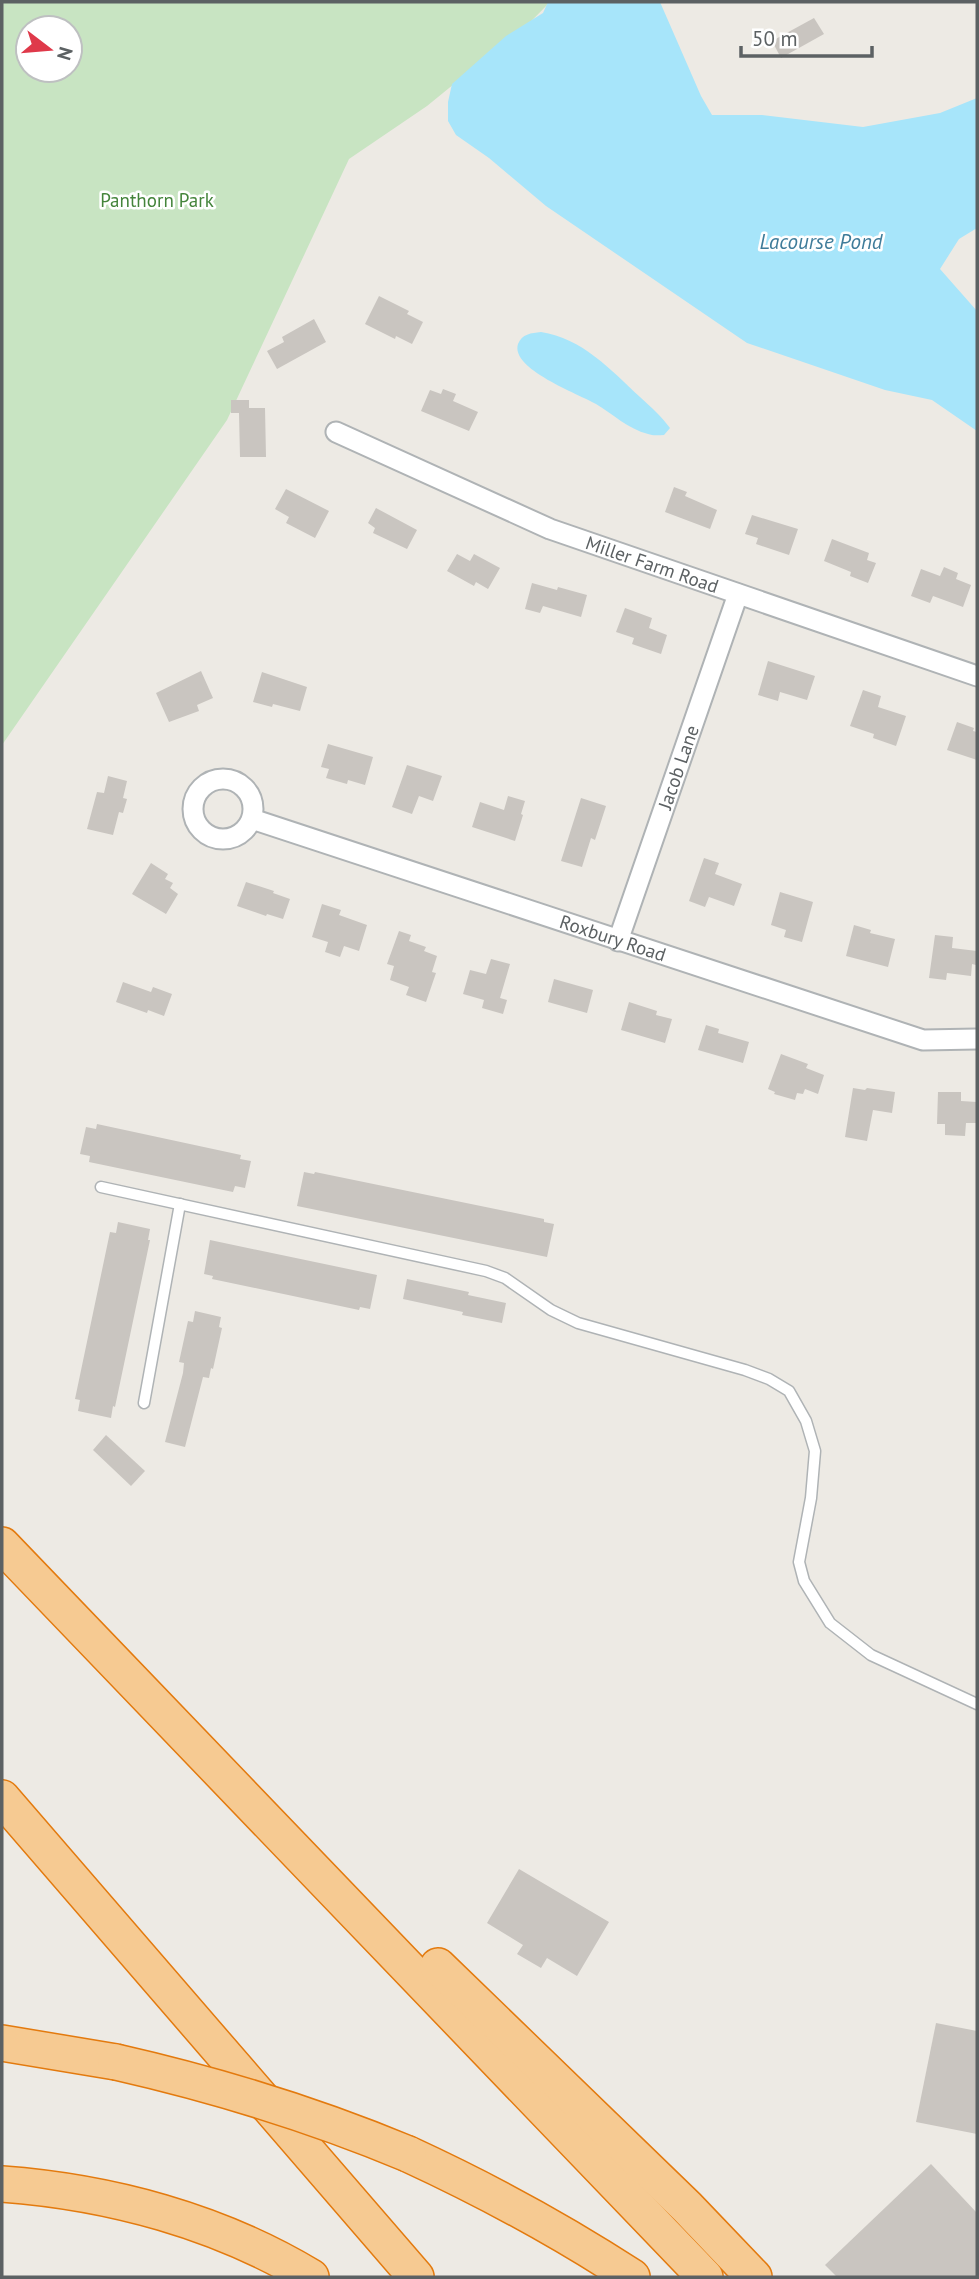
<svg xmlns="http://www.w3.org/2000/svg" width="979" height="2279" font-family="'PT Sans',sans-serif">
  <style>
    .green { fill: #c8e4c2; fill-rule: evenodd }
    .water { fill: #a7e5fa }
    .building { fill: #c9c5c0 }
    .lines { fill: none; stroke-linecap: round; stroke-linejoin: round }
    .lane-casing { stroke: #afb3b5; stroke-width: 13 }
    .street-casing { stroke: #afb3b5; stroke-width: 23 }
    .highway-casing { stroke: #e37a0e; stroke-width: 38 }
    .lane { stroke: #fff; stroke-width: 10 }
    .street { stroke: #fff; stroke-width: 19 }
    .highway { stroke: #f6ca92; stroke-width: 35 }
    .highway-bridge-casing { stroke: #e37a0e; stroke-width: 38; stroke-linecap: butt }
    .highway-bridge { stroke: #f6ca92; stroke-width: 35 }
    .labels { text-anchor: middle; stroke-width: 5; stroke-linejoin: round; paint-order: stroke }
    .park-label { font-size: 19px; fill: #44843b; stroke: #fff }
    .street-label { font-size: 19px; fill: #5c6163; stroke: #fff }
    .water-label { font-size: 21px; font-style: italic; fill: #3f7c9a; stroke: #fff }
  </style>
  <rect width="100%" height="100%" fill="#edeae4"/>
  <path class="green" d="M2,2H550L501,52L481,62L427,106L349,159L227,420L2,745ZM28,28H70V70H28Z"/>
  <g class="water">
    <polygon points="548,2 660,2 701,96 712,115 762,115 863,127 940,113 977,98 977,228 959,239 940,269 977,311 977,431 932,400 885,390 747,343 546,206 489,158 456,135 448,121 448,102 452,84 506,36 543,13"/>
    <path d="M541,332C582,338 611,370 640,397C651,407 661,416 670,428L664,435C659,435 653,436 648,434C628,429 613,414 596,404C579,394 510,369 518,344C522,334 531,333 541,332Z"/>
  </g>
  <g class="building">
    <polygon points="814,18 824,34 781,58 772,41"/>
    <polygon points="379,296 409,311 407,314 423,322 412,344 396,336 395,339 365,324"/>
    <polygon points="314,319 326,342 277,369 267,351 284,342 282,337"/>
    <polygon points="443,389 456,394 453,401 478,412 469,431 421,411 430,390 441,394"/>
    <polygon points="231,400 249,400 249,408 265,408 266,457 240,457 239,413 231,413"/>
    <polygon points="674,487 687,492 685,496 717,510 710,529 665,512"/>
    <polygon points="286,489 329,511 315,538 286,523 289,517 275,509"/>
    <polygon points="376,508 417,530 407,549 373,533 375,528 368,523"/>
    <polygon points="752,515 798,529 789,555 756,544 758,538 745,534"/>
    <polygon points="832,539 869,553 867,560 876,563 868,583 850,576 851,572 824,561"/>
    <polygon points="457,554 470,561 474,554 500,568 488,589 476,582 474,586 447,571"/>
    <polygon points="944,567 958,573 956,579 971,585 963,607 933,596 930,603 911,596 921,569 940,576"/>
    <polygon points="532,583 557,590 558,587 587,595 581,617 543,606 540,613 525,609"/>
    <polygon points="625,608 652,618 649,628 667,635 661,654 632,644 634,638 616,632"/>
    <polygon points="768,661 815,676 807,700 780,692 778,701 758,695"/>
    <polygon points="201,671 213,698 197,705 199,711 169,722 156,693"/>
    <polygon points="262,672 307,687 300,711 273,704 272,707 253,702"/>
    <polygon points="863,690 881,696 878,707 906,716 896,746 873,738 874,734 850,726"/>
    <polygon points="957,722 974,728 973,731 977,732 977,760 947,750"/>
    <polygon points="328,744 373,757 365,785 348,780 347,784 326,778 329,769 321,767"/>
    <polygon points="407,765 442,776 433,801 419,796 412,814 392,807"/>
    <polygon points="108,776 127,781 123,798 127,799 123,813 119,812 113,835 87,829 97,792 104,793"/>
    <polygon points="508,796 525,801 521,814 523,815 515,841 472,827 480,802 504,810"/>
    <polygon points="581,798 606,806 595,840 591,838 582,867 561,861"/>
    <polygon points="704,858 719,863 715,874 742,884 734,906 709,897 705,907 689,901"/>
    <polygon points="151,863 168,874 165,879 173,883 170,888 178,894 166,914 132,894"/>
    <polygon points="246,882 274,891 273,893 290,899 283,919 267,914 266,916 237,906"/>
    <polygon points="780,892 813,902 802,942 784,937 786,930 771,925"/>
    <polygon points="322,904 341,910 339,915 367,925 359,951 344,946 340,957 325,952 328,942 312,937"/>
    <polygon points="854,925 871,930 870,933 895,939 888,967 846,956"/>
    <polygon points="399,931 411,935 409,941 426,947 424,951 437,956 432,972 436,973 426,1002 406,995 409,987 390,980 394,966 387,964"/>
    <polygon points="935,935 953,937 952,948 977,951 976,965 972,964 971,976 947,973 946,980 929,978"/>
    <polygon points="491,959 510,964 500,998 507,1000 503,1014 482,1008 484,1000 463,994 470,970 486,974"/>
    <polygon points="554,979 593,990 587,1013 548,1002"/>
    <polygon points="123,982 151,992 153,987 172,994 164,1016 148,1010 147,1013 116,1002"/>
    <polygon points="629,1002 657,1011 656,1015 672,1019 665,1043 621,1030"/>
    <polygon points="706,1025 719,1029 718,1033 749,1042 743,1063 698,1050"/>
    <polygon points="781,1054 808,1064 806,1068 824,1075 818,1094 805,1089 803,1094 797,1093 795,1100 774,1094 775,1092 768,1089"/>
    <polygon points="853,1088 865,1090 867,1088 895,1092 892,1113 873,1110 867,1141 845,1137"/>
    <polygon points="938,1092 961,1092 961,1101 977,1102 977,1123 966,1123 965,1136 945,1135 945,1124 937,1124"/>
    <polygon points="97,1124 241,1155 240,1159 251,1161 245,1188 235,1186 233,1192 89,1162 90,1156 80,1154 86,1127 96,1129"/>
    <polygon points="304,1172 314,1174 315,1172 544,1219 544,1222 554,1224 547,1257 297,1206"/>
    <polygon points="118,1222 150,1229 148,1240 150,1240 115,1407 113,1406 111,1418 78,1411 80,1400 75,1399 110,1232 116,1233"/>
    <polygon points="210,1240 377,1275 370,1309 360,1307 359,1310 212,1279 213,1276 204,1274"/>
    <polygon points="407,1279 469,1292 468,1295 506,1303 502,1323 462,1315 463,1312 403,1299"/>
    <polygon points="195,1311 221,1317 219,1327 222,1328 213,1369 211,1368 209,1378 203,1377 185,1447 165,1442 183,1373 184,1363 179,1362 188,1321 193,1322"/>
    <polygon points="106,1435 145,1471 131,1486 93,1450"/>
    <polygon points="519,1869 609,1922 577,1976 547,1958 541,1968 517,1954 523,1945 487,1923"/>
    <polygon points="936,2023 977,2031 977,2134 916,2122"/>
    <polygon points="931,2164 977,2213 977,2277 837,2277 825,2265"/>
  </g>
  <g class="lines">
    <g class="lane-casing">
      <g id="lane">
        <polyline points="101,1187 486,1271 505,1278 551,1310 578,1323 745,1370 769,1379 789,1391 806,1421 815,1451 811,1498 799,1562 804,1581 830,1623 871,1655 977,1704"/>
        <polyline points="144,1403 180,1204"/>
      </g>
    </g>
    <g class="street-casing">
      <g id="street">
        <path id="s1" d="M336,432L550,529L977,676"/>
        <circle cx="223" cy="809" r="30"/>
        <path id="s2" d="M252,819L923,1040L977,1039"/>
        <path id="s3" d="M618,941L738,594"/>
      </g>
    </g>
    <g class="highway-casing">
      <g id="highway">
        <polyline points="2,1545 705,2277"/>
        <polyline points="2,1798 416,2277"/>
        <polyline points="438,1966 687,2207 754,2277"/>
        <polyline points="2,2043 116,2062"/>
        <path d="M408,2154C486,2190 560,2230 632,2277"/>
        <path d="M2,2184C110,2192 218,2221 311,2277"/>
      </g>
    </g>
    <use href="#lane" class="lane"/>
    <use href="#street" class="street"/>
    <use href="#highway" class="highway"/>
    <g class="highway-bridge-casing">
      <path id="highway-bridge" d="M116,2062C217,2085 312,2114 408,2154"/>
    </g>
    <use href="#highway-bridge" class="highway-bridge"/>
  </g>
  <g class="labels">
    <g class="park-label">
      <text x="157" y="207">Panthorn Park</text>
    </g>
    <g class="street-label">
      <text dy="7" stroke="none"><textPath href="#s1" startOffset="343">Miller Farm Road</textPath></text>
      <text dy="7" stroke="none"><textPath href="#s3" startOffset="184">Jacob Lane</textPath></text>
      <text dy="7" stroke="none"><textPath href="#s2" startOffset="380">Roxbury Road</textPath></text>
    </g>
    <g class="water-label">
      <text x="821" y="249">Lacourse Pond</text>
    </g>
  </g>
  <rect width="979" height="2279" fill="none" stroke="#5c6163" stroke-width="7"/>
  <g transform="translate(49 49) rotate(106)"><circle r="33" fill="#ffffff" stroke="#bec0c1" stroke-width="2"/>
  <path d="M0-5L12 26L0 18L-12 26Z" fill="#df394a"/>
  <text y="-10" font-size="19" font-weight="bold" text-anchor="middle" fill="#5c6163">N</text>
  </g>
  <path d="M741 46v10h131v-10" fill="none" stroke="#5c6163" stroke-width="3.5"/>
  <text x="752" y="46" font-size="21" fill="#5c6163" stroke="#ffffff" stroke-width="5" paint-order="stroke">50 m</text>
</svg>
